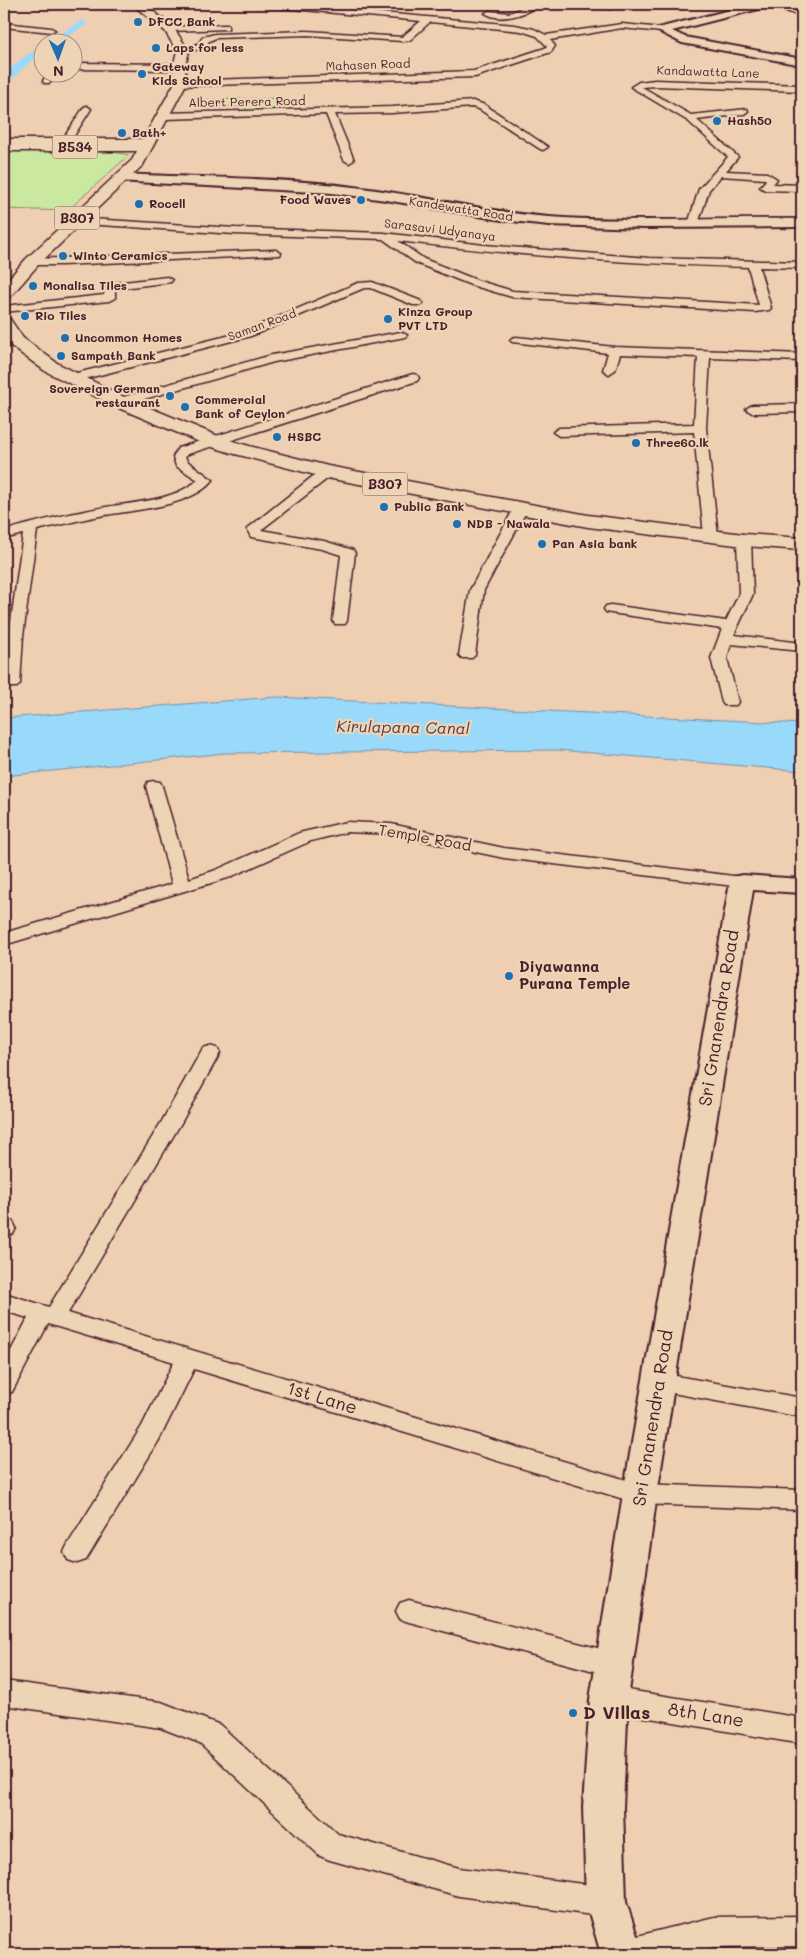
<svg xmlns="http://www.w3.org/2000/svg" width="806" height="1958" font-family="Mali,sans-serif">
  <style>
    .green { fill: #cae8a0; stroke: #8a8466 }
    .water { fill: #99dafb; stroke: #798fa8 }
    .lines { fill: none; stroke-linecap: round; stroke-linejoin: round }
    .canal { fill: #99dafb; fill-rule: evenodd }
    .street-casing { stroke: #4a1f2b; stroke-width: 3 }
    .secondary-casing { stroke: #4a1f2b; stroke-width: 4 }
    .primary-casing { stroke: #4a1f2b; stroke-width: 3 }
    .street { fill: #edd4b5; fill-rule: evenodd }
    .secondary { fill: #edd4b5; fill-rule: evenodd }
    .primary { fill: #edd4b5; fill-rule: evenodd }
    .poi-dot { fill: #1f6fb2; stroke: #edd4b5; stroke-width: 2 }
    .labels { text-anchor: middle; stroke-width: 4.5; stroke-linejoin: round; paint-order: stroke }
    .far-poi-label { font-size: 12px; font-weight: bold; fill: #4a1f2b; stroke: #edd4b5; text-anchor: start }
    .far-street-label { font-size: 12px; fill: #4a1f2b; stroke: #edd4b5 }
    .shield { fill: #edd4b5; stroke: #7b5554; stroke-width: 1 }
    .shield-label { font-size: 14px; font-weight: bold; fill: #4a1f2b }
    .street-label { font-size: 15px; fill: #4a1f2b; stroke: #edd4b5 }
    .poi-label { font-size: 15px; font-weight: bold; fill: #4a1f2b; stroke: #edd4b5; text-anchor: start }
    .water-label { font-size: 16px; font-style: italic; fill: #563b4a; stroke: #edd4b5 }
    .near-street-label { font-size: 18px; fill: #4a1f2b; stroke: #edd4b5 }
    .near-poi-label { font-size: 18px; font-weight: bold; fill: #4a1f2b; stroke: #edd4b5; text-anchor: start }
  </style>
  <rect width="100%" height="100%" fill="#eecfb2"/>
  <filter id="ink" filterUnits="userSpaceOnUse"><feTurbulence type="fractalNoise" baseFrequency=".02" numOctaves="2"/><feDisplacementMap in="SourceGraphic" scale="10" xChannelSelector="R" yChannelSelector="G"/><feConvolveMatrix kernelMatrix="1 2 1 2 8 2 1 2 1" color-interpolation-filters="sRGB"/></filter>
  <g filter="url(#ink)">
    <g class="green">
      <polygon points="285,98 285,112 247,115 246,106 208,106 206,100"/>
      <polygon points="4,151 113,152 129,155 67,211 4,209"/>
    </g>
    <polygon class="water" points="276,697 802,724 802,771 558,750 225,753 4,776 4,718"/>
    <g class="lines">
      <g class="canal">
        <polygon points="82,20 87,23 86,25 59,42 47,42"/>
        <polygon points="42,46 42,54 29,63 8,83 4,84 4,75 21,59"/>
      </g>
      <g class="street-casing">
        <g id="street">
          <polygon points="256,4 283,4 515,25 534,29 546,35 622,24 662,28 666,30 662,32 622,28 550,40 555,46 551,52 475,77 177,86 177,82 180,81 474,71 545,48 547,46 537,36 521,31 430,22 410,40 402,41 307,35 216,38 209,41 204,48 183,53 179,51 198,44 203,37 215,34 307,31 402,37 421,21 260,6"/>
          <path d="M529,4H539C526,15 500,23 485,13L489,11L510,13Z"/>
          <polygon points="615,4 632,4 609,9 605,7"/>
          <polygon points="768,4 779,4 802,12 802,17"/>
          <polygon points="4,23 51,28 55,30 51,32 4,27"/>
          <polygon points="225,25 228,25 228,29 169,31 165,29 169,27"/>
          <polygon points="72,63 179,64 183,67 179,70 72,69"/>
          <polygon points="48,72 57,72 50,83 44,83 43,81"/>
          <polygon points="655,80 802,85 802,91 655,86 642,87 691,115 747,109 748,111 744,114 697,120 738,157 726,171 767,173 777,179 773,184 802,185 802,191 765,190 760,187 766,180 765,179 721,176 709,190 698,224 693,227 689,226 688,224 699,189 728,157 688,121 631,87 639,82"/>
          <polygon points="473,101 485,105 548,147 543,150 540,149 479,109 472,107 392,113 335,114 354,160 349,163 344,160 326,114 164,119 160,116 164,113 392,107"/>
          <polygon points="87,106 91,109 72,139 149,139 154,142 149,145 4,145 4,139 63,139 84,107"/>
          <path d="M75,218L235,228L384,233L484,245L649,258L802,262V268L759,267L771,308L769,310L755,312L512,297L471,285L416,263L383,239L235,234L71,223V219ZM398,241C514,255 631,264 748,267L759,305L513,291L479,281L424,259Z"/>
          <polygon points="276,250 281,253 280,255 62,265 32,265 27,262 32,259"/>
          <polygon points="167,277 172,280 171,282 115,289 115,298 109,301 4,312 4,306 104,295 106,284"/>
          <polygon points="372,282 421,301 423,303 421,305 413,305 371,288 364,288 251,336 73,382 67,378 69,375 243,332 358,283"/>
          <polygon points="401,332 407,335 405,337 274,362 120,406 114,402 116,399 272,355"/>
          <polygon points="516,337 615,347 802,354 802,361 710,358 706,428 718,536 711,540 704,536 694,432 559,436 553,432 559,428 694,424 698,357 620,354 615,370 609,374 603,370 608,353 512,342 510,340 512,338"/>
          <path d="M413,374L417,375L419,378L417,381L188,454L185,457L187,461L213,480C193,506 135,510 105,515C83,519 60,525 37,530L23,636L20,684L17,687H7L4,684L9,636L23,534L4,539V531C37,521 72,513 106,507C136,502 173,501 198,480L176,466L173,457L178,448Z"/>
          <polygon points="802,404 802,412 752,413 746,409 752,405"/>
          <polygon points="327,468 334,472 332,475 261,530 324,541 353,550 355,553 347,621 345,624 335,624 333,621 341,555 322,549 251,537 247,529 322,469"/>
          <polygon points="521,504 528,508 484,590 475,655 472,658 462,658 459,655 470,590 514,508"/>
          <polygon points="744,536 751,540 753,594 734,635 802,643 802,651 731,644 727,658 738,702 736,705 724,705 722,702 711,658 722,629 611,613 606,612 604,609 606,606 611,605 726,621 739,594 737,540"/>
          <polygon points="154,781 160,782 162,786 189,879 216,870 299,833 347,822 391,824 504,848 742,877 748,878 751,882 748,886 742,887 504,858 391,834 347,832 311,841 228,878 4,945 4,933 172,884 146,786 148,782"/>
          <polygon points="210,1046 217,1048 220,1053 181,1123 68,1313 640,1484 802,1490 802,1510 640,1504 194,1369 159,1440 86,1560 77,1563 68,1560 64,1552 68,1544 142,1426 174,1362 48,1324 12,1392 4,1394 4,1364 28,1318 4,1311 4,1293 49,1307 162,1121 203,1048"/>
          <polygon points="4,1220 13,1222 16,1228 13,1234 4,1236"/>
          <polygon points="659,1373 802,1398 802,1417 651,1389 647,1382 651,1375"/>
          <polygon points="409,1600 613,1652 622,1655 626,1664 622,1673 613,1676 409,1622 400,1619 396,1611 400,1603"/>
          <polygon points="4,1681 161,1702 220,1725 338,1834 459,1868 606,1887 616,1892 621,1902 616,1912 606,1917 459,1896 330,1860 320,1856 200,1743 161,1728 4,1705"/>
          <polygon points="609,1687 802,1718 802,1744 609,1711 599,1708 596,1699 599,1690"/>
          <polygon points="802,1916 802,1946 714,1947 684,1954 610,1954 614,1943 625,1939 714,1917"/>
        </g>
      </g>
      <g class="secondary-casing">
        <g id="secondary">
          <polygon points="754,4 772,4 771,6 672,31 685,37 802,59 802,65 682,43 656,30 658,28"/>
          <path d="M121,174C201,178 282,177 362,188C425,196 486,212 549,217C633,223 718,218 802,219V227L644,228L549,225L502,220L386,200L332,193L116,181L114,178Z"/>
          <polygon points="742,875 802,879 802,893 753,890 657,1494 628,1699 623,1807 626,1902 643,1954 601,1954 586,1902 583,1807 590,1699 623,1494 730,882 733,877"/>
        </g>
      </g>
      <g class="primary-casing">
        <g id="primary">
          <polygon points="132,4 144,4 173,27 189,51 185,67 186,84 143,165 38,265 10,297 4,299 4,284 26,259 132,160 137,151 4,151 4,143 141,143 174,84 173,67 177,51 165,31"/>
          <polygon points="4,318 10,319 23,338 57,363 126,398 223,438 249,446 328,466 588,515 744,534 802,538 802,550 744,546 588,527 327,478 235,454 209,446 114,406 45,371 11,346 4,335"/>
        </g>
      </g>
      <use href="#street" class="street"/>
      <use href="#secondary" class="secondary"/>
      <use href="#primary" class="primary"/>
    </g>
  </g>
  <g class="poi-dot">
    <circle cx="138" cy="22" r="5"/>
    <circle cx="156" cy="48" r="5"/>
    <circle cx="142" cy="74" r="5"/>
    <circle cx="717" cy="121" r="5"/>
    <circle cx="122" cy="133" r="5"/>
    <circle cx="361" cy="200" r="5"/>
    <circle cx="139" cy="204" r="5"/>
    <circle cx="63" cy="256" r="5"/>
    <circle cx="33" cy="286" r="5"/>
    <circle cx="25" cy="316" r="5"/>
    <circle cx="388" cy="319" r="5"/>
    <circle cx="65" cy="338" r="5"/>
    <circle cx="61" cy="356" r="5"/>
    <circle cx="170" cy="396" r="5"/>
    <circle cx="185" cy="407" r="5"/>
    <circle cx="277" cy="437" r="5"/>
    <circle cx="636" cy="443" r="5"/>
    <circle cx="384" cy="507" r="5"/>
    <circle cx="457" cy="524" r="5"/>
    <circle cx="542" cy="544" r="5"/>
    <circle cx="509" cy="976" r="5"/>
    <circle cx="573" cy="1713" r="5"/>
  </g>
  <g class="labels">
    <g class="far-poi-label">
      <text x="148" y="26">DFCC Bank</text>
      <text x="166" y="52">Laps for less</text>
      <text x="152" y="71">Gateway<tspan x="152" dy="14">Kids School</tspan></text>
      <text x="727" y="125">Hash50</text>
      <text x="132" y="137">Bath+</text>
      <text x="351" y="204" text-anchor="end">Food Waves</text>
      <text x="149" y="208">Rocell</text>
      <text x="73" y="260">Winto Ceramics</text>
      <text x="43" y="290">Monalisa Tiles</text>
      <text x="398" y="316">Kinza Group<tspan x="398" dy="14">PVT LTD</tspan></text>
      <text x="35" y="320">Rio Tiles</text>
      <text x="75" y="342">Uncommon Homes</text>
      <text x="71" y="360">Sampath Bank</text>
      <text x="160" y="393" text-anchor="end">Sovereign German<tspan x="160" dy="14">restaurant</tspan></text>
      <text x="195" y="404">Commercial<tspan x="195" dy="14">Bank of Ceylon</tspan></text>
      <text x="287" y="441">HSBC</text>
      <text x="646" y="447">Three60.lk</text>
      <text x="394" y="511">Public Bank</text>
      <text x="467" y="528">NDB - Nawala</text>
      <text x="552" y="548">Pan Asia bank</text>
    </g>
    <g class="far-street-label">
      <text transform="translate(368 65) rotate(-2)" y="4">Mahasen Road</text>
      <text transform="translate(708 72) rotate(2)" y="4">Kandawatta Lane</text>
      <text transform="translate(247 102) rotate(-1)" y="4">Albert Perera Road</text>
      <text transform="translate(461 209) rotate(9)" y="4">Kandewatta Road</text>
      <text transform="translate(440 230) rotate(7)" y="4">Sarasavi Udyanaya</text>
      <text transform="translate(262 325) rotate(-20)" y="4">Saman Road</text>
    </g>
    <g class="shield">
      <rect x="52.5" y="135.5" width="45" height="23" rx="4"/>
      <rect x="54.5" y="206.5" width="45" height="23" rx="4"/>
      <rect x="362.5" y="472.5" width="45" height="23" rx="4"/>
    </g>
    <g class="shield-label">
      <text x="75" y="152">B534</text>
      <text x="77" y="223">B307</text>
      <text x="385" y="489">B307</text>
    </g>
    <g class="street-label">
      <text transform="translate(425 838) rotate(10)" y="5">Temple Road</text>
    </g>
    <g class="poi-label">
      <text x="519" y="972">Diyawanna<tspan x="519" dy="17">Purana Temple</tspan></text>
    </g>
    <g class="water-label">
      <text transform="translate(403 727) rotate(1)" y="6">Kirulapana Canal</text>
    </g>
    <g class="near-street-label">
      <text transform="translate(719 1018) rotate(-81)" y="6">Sri Gnanendra Road</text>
      <text transform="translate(322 1398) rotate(17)" y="6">1st Lane</text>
      <text transform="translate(653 1418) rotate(-81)" y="6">Sri Gnanendra Road</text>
      <text transform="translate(706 1715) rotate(9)" y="6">8th Lane</text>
    </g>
    <g class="near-poi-label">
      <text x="583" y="1719">D Villas</text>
    </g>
  </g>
  <rect width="806" height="1958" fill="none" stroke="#edd4b5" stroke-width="20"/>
  <rect x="10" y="10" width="786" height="1938" fill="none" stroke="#4a1f2b" stroke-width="2" filter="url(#ink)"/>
  <g transform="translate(58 58) rotate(178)"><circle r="24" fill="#edd4b5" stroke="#ac8c7e"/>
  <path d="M0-4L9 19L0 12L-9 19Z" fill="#1f6fb2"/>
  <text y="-8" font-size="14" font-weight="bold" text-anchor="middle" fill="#4a1f2b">N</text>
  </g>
</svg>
